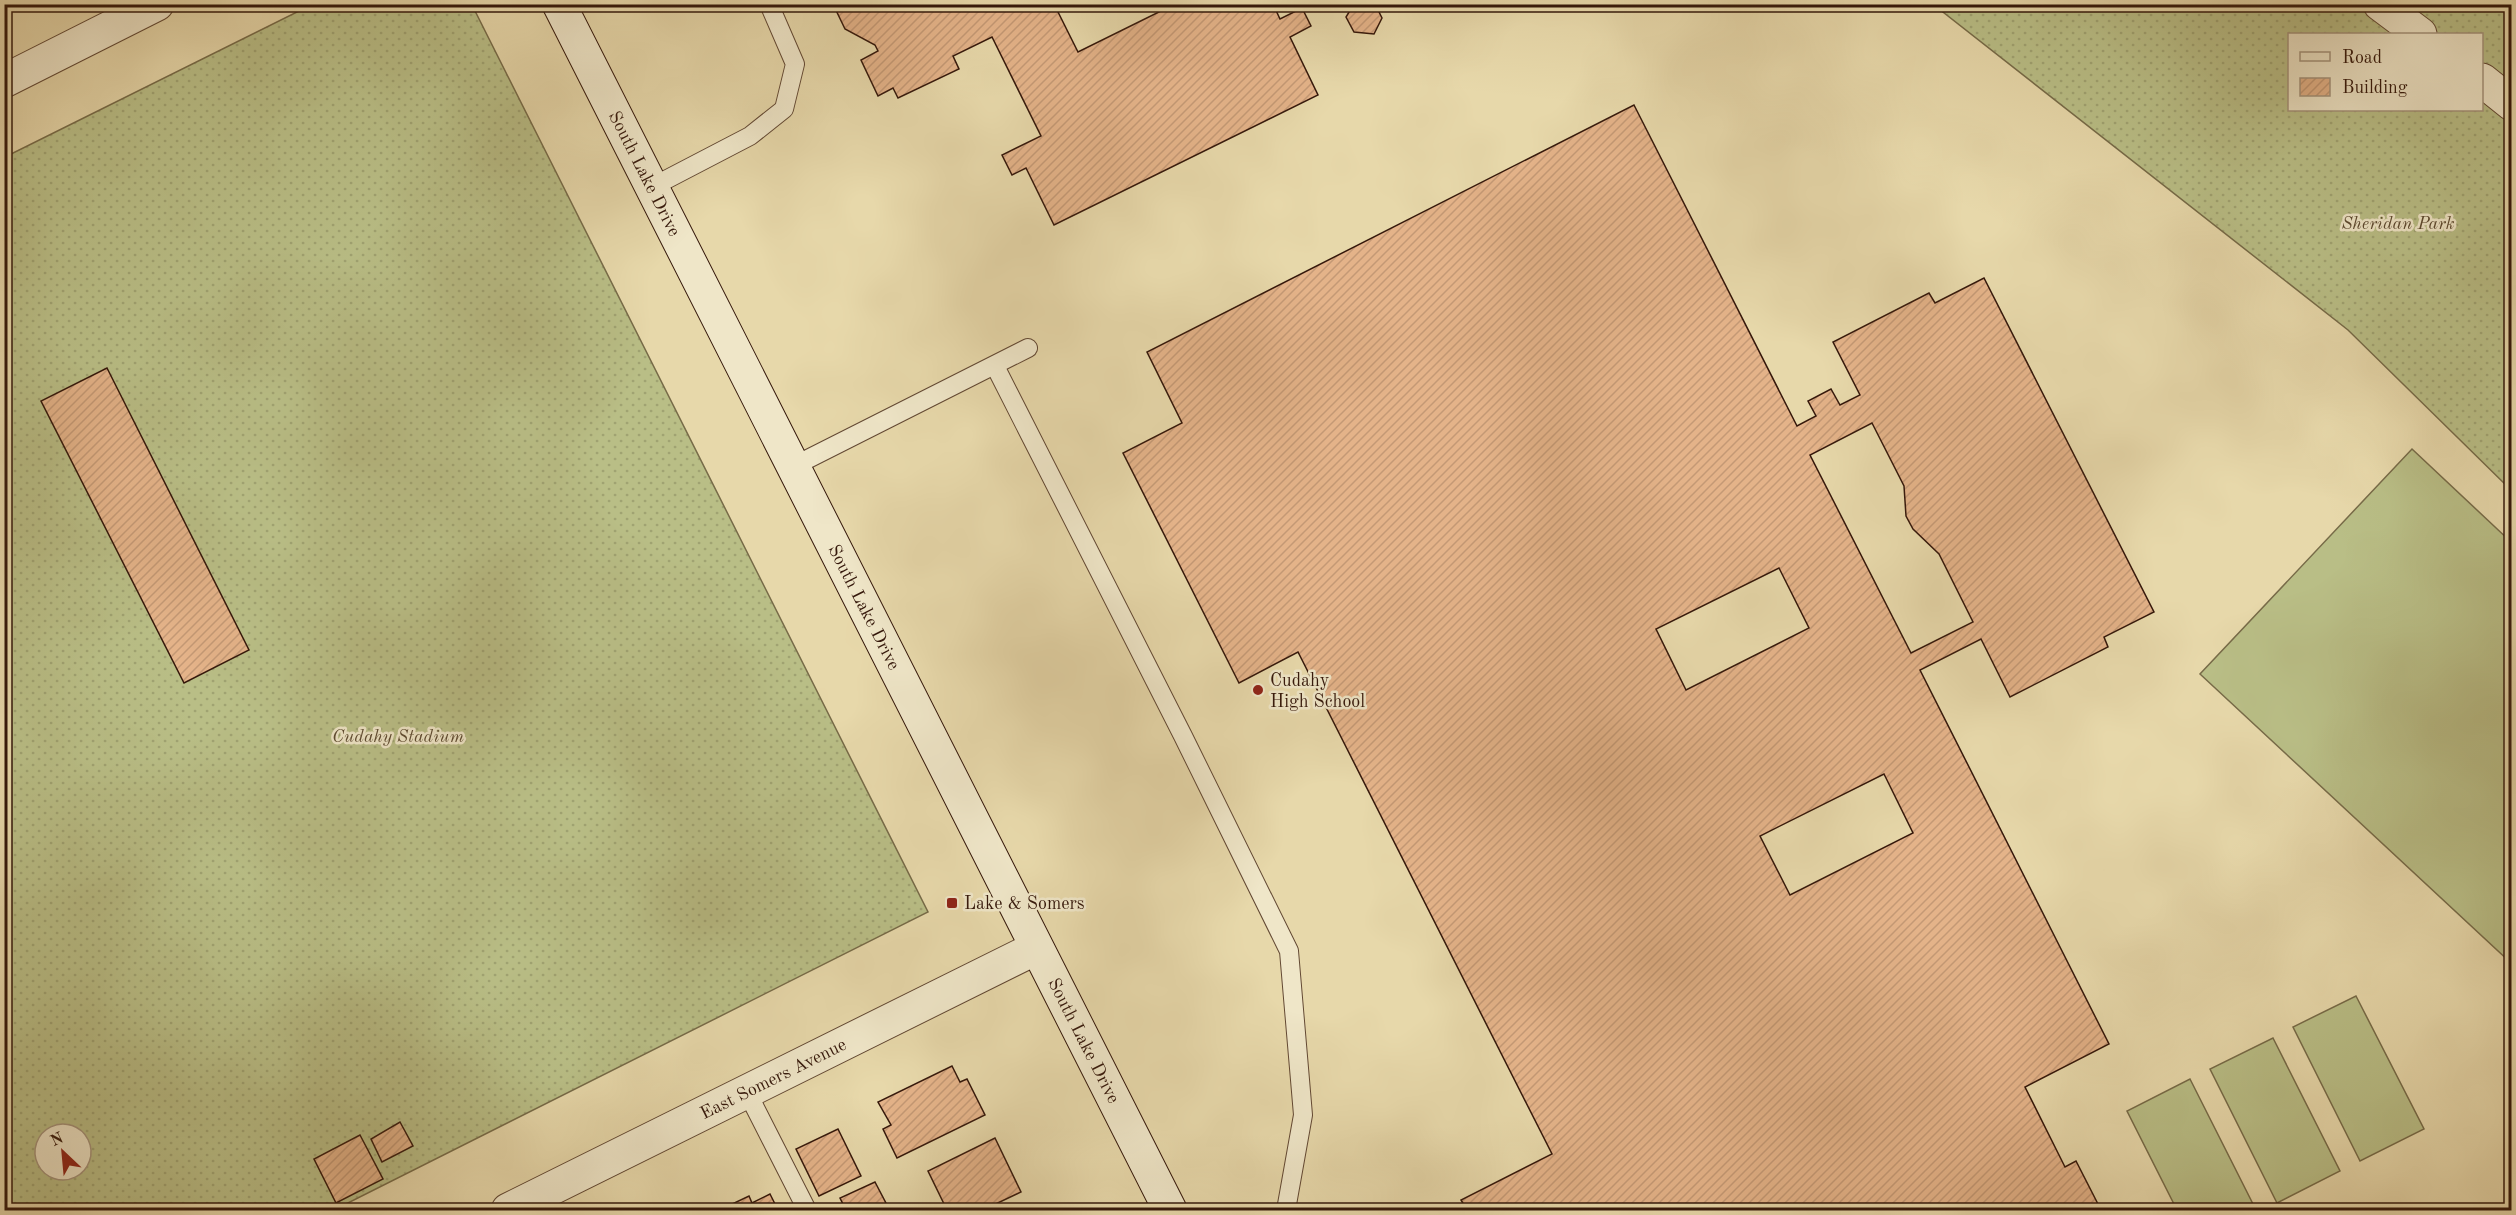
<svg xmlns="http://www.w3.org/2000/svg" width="2516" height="1215" font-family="'Old Standard TT',serif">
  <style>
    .grass { fill: url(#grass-dots); stroke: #776b48; stroke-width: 1.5; fill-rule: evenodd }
    .pitch { fill: #b9be86; stroke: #776b48; stroke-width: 1.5 }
    .building { fill: url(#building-hatch); stroke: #35180b; stroke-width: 1.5; fill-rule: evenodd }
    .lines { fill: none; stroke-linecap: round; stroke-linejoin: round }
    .lane-casing { stroke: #624833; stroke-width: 20 }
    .street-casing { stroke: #624833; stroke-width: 35 }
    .secondary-casing { stroke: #35180b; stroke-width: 35 }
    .lane { stroke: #efe6c8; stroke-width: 18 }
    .street { stroke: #efe6c8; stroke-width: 33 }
    .secondary { stroke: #efe6c8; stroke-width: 33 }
    .poi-dot { fill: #8f2418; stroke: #efe6c8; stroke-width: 2 }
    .labels { text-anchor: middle; stroke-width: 5; stroke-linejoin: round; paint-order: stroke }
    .street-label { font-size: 18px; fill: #35180b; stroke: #efe6c8 }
    .park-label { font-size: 18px; font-style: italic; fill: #5d4a30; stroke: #efe6c8 }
    .poi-label { font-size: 18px; fill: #35180b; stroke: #efe6c8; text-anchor: start }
  </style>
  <defs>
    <pattern id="grass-dots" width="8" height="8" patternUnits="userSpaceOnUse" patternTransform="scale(1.5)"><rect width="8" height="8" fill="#b9be86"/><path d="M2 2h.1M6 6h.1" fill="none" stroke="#a0a372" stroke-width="1.8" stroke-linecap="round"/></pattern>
    <pattern id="building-hatch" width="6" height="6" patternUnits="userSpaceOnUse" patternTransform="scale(1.5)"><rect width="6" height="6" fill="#e4b389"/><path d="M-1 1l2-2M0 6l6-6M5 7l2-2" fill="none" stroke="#c49975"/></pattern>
  </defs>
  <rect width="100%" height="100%" fill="#e7d8aa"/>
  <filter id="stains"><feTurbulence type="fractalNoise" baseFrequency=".00333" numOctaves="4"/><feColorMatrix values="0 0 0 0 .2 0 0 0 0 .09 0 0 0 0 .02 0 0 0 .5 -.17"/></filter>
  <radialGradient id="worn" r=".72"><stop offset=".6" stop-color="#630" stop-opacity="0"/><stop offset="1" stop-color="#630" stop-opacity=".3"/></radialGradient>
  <g class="grass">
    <path d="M311,5H472L928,912L334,1210H5V157ZM45,1134H81V1170H45Z"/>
    <path d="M1934,5H2511V490L2348,330ZM2290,34H2482V110H2290Z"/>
  </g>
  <g class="pitch">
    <polygon points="2412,449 2511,542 2511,963 2200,674"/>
    <polygon points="2356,996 2424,1129 2360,1161 2293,1027"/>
    <polygon points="2273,1038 2340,1171 2277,1203 2210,1069"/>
    <polygon points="2190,1079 2256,1210 2177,1210 2127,1111"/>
  </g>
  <g class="building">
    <polygon points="833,4 1054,4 1078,52 1175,4 1273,4 1280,19 1302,8 1311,26 1290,37 1318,95 1054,225 1026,168 1012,175 1002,155 1041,136 992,37 953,56 959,69 898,98 893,88 878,96 861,60 878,51 875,45 845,29"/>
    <polygon points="1354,4 1375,4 1382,18 1374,34 1354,32 1346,17"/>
    <path d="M1634,105L1797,426L1816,416L1808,401L1831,389L1840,405L1860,395L1833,342L1929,293L1935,303L1984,278L2154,612L2104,637L2108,647L2010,697L1981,639L1920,670L2109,1044L2025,1087L2065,1167L2076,1161L2101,1210H1467L1461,1200L1552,1154L1298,652L1239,683L1123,453L1182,423L1147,352ZM1872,423L1904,486L1906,516L1913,529L1939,554L1973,622L1911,653L1810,455ZM1779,568L1809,628L1686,690L1656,629ZM1884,774L1913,833L1790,895L1760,836Z"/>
    <polygon points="107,368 249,650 184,683 41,401"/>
    <polygon points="952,1066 960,1082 967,1079 985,1115 897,1158 883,1129 891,1125 878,1102"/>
    <polygon points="400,1122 413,1146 382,1162 371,1139"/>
    <polygon points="838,1129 861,1176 819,1196 796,1149"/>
    <polygon points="360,1135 383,1179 336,1203 314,1159"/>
    <polygon points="995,1138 1021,1192 983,1210 947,1210 928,1171"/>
    <polygon points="875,1182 888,1207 881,1210 846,1210 840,1198"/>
    <polygon points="770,1194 778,1210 735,1210 732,1204 749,1196 752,1203"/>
  </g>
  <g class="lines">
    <g class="lane-casing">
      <g id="lane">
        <polyline points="652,187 750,136 784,109 795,64 769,4"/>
        <polyline points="995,366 1183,736 1289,951 1303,1115 1286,1210"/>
        <polyline points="794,466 1028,348"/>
        <polyline points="747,1092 807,1210"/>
      </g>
    </g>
    <g class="street-casing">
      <g id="street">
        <polyline points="2380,4 2420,34"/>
        <polyline points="2482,80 2512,104"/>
        <polyline points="4,81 157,4"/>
        <path id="s1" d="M508,1210L1036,948"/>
      </g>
    </g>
    <g class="secondary-casing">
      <g id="secondary">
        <path id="s2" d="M559,4L1170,1210"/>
      </g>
    </g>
    <use href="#lane" class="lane"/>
    <use href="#street" class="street"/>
    <use href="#secondary" class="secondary"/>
  </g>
  <g class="poi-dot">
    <circle cx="1258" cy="690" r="6"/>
    <rect x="946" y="897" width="12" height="12" rx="3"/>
  </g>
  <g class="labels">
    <g class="street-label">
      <text dy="6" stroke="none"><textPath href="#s2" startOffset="190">South Lake Drive</textPath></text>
      <text dy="6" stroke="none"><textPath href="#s2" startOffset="676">South Lake Drive</textPath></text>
      <text dy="6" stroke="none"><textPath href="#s2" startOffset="1162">South Lake Drive</textPath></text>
      <text dy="6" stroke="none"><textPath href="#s1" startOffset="296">East Somers Avenue</textPath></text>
    </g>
    <g class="park-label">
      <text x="2398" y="229">Sheridan Park</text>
      <text x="398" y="742">Cudahy Stadium</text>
    </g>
    <g class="poi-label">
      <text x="1270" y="686">Cudahy<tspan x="1270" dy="21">High School</tspan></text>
      <text x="964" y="909">Lake &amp; Somers</text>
    </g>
  </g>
  <rect width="2516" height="1215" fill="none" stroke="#e7d8aa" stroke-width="24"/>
  <rect x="6" y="6" width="2504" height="1203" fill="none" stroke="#35180b" stroke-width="3"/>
  <rect x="12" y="12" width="2492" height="1191" fill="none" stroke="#35180b" stroke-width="1.5"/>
  <rect x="2288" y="33" width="195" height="78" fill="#efe6c8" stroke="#a5947c" stroke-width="1.5"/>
  <rect x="2300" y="52" width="30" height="9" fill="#efe6c8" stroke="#a5947c" stroke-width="1.5"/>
  <text x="2342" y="63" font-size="18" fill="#35180b">Road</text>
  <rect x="2300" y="78" width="30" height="18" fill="url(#building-hatch)" stroke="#a5947c" stroke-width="1.5"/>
  <text x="2342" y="93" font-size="18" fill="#35180b">Building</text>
  <g transform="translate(63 1152) rotate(334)"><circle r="28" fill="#efe6c8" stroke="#a5947c" stroke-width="1.5"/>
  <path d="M0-4.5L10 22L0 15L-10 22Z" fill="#8f2418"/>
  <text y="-9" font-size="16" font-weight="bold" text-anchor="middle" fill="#35180b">N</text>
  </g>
  <rect width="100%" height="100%" filter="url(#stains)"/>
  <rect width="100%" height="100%" fill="url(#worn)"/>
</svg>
